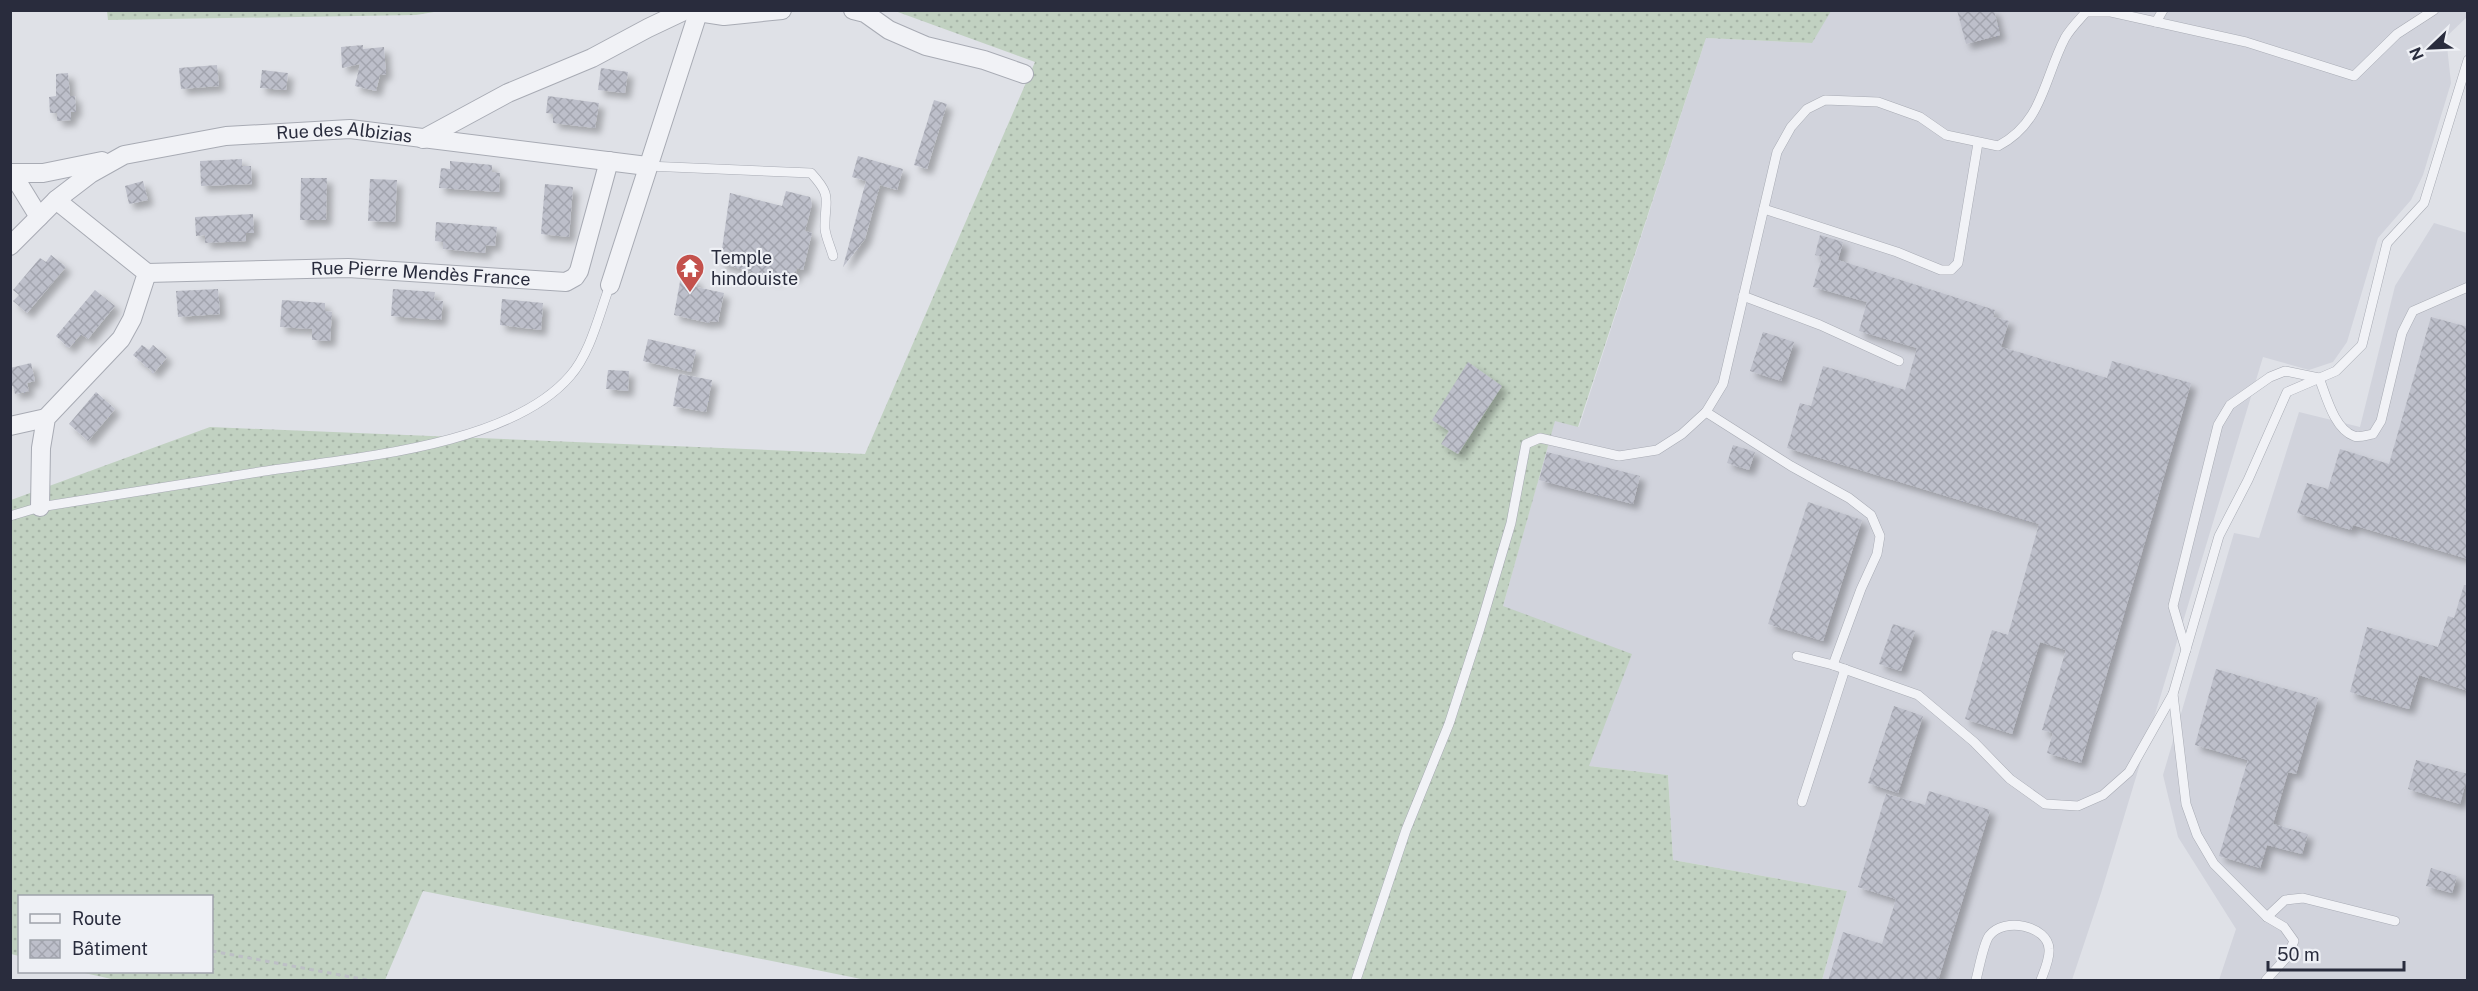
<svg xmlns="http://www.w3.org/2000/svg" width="2478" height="991" font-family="'Public Sans',sans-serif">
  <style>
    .built { fill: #d1d3dc }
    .grass { fill: url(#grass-dots) }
    .building { fill: url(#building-cross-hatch); filter: url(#shadow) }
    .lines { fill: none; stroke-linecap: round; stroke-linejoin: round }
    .service-casing { stroke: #a8abb4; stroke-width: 10 }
    .minor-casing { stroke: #a8abb4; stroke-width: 20 }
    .path { stroke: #bdbfc6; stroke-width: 3; stroke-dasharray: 4.5 4.5; stroke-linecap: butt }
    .service { stroke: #f1f2f6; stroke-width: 9 }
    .minor { stroke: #f1f2f6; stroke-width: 18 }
    .labels { text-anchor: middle; stroke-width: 4.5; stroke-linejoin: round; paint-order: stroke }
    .street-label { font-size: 18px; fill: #292c3d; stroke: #eef0f5 }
    .poi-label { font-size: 18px; fill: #292c3d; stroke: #eef0f5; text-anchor: start }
  </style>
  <defs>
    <pattern id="grass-dots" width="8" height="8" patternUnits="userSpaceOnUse" patternTransform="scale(1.5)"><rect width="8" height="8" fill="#c1d1c1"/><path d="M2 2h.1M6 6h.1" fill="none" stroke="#a6b4a7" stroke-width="1.8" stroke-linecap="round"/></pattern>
    <pattern id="building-cross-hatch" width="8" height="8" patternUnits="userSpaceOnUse" patternTransform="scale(1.5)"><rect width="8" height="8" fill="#bdbfca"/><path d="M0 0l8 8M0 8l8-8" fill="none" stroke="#a2a4ae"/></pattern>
    <filter id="shadow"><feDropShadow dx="5.5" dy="5.5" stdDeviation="3" flood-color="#0004"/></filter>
  </defs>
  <rect width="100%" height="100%" fill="#dfe1e7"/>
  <g class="built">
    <polygon points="1831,10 2467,11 2467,17 2446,37 2451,83 2423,175 2411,200 2378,238 2347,342 2333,362 2309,370 2263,357 2101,893 2072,980 1822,980 1847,891 1673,860 1668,775 1589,766 1503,606 1555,420 1579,427 1706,38 1811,43"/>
    <polygon points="2434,223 2467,233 2467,980 2219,980 2236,929 2178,837 2163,775 2234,533 2259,538 2299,412 2360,427 2395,286"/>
  </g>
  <g class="grass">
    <polygon points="107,11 107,10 440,11 416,15 108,20"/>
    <polygon points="895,11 1831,11 1812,43 1706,38 1578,427 1555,421 1503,606 1632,654 1589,766 1668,775 1673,860 1847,891 1822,980 866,980 423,891 385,980 116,980 80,972 212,972 212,896 20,896 19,956 11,954 11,500 210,427 865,454 1035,62"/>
  </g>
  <g class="building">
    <polygon points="1957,10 1994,10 2000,35 1966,44"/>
    <polygon points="363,45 363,49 384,47 386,74 380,75 376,91 355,86 360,64 342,68 341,47"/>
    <polygon points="217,65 219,86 181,89 179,68"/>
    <polygon points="601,68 628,72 625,93 598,90"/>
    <polygon points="262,70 288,73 286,90 260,88"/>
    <polygon points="68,73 70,96 75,96 76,112 71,112 71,120 57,121 57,113 50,113 49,97 56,96 56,74"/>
    <polygon points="548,96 599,103 595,128 553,123 553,114 546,113"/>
    <polygon points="934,100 947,104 927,169 914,165"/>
    <polygon points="858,156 903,169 897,190 880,185 865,239 843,267 866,181 852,177"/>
    <polygon points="242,159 242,166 251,166 252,184 201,186 200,161"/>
    <polygon points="450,161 492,165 492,172 500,173 499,192 439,188 441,168 450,169"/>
    <polygon points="301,178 327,178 326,220 300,220"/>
    <polygon points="370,179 397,180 395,222 368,221"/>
    <polygon points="143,181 148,200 129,204 125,186"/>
    <polygon points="545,184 573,187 569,237 541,234"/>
    <polygon points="786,191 810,197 812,204 805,231 812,233 803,270 797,268 795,277 777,273 776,279 720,263 730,193 782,206"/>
    <polygon points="253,214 254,233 246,233 246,241 205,243 205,235 196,236 195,217"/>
    <polygon points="436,222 497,227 495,246 486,245 485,253 443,249 443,242 435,241"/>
    <polygon points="1820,235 1843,242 1838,260 1995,310 1993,317 2009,321 2001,347 2107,378 2112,361 2191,383 2081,763 2047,753 2053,733 2042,730 2066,650 2040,642 2012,734 1965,719 1992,630 2008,635 2039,524 1787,448 1800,403 1811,406 1823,366 1905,390 1917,348 1859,331 1867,302 1813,287 1822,257 1815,255"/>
    <polygon points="51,255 66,267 27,313 13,301 19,295 13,290 40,258 46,262"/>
    <polygon points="681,276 697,280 696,287 724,293 718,322 710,321 709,323 674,315"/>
    <polygon points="218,289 220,314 178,317 176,291"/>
    <polygon points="393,289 435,292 434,300 443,301 441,320 391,316"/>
    <polygon points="95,290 115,306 88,339 81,334 69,348 56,336"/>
    <polygon points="502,299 543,303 541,330 500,325"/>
    <polygon points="282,300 325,303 325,311 332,312 330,341 312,340 312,329 280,327"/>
    <polygon points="2431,317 2468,327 2468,559 2353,525 2351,530 2297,513 2307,483 2328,489 2340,449 2389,464"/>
    <polygon points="1763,332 1794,342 1781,381 1750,371"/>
    <polygon points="648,339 696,350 691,372 643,361"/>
    <polygon points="142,345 149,350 153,345 167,357 154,373 133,355"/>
    <polygon points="1468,362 1502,386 1458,454 1441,444 1449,431 1432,420"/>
    <polygon points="31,363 35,381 27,383 29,391 15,394 13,386 10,387 10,368"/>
    <polygon points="608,370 629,371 628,391 606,389"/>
    <polygon points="679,374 712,380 706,412 673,406"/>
    <polygon points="96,392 115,409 88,441 69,424"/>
    <polygon points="1733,445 1755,452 1749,470 1727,463"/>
    <polygon points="1547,452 1640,476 1633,504 1539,480"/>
    <polygon points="1808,502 1862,520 1823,641 1768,624"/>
    <polygon points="2464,585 2468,585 2468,691 2419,675 2409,709 2350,692 2367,627 2438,647 2448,616 2454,618"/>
    <polygon points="1893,624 1915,631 1901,671 1879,664"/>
    <polygon points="2216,669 2318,698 2296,774 2288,772 2273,824 2308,834 2302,854 2267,845 2260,868 2219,856 2248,760 2195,745"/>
    <polygon points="1894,706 1923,716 1898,793 1868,783"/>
    <polygon points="2416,760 2468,774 2460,804 2408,789"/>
    <polygon points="1929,791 1990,810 1938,981 1828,981 1843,932 1882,944 1896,899 1858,887 1886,794 1925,805"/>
    <polygon points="2431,868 2457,876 2452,893 2426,886"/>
  </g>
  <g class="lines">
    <g class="service-casing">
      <g id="service">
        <polyline points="2156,22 2163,10"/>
        <path d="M647,166L811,173C834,198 824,199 825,229C826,238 831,248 833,256"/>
        <polyline points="1764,209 1897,252 1941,270 1951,270 1958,263 1978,143"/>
        <polyline points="1743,296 1820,325 1899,361"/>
        <polyline points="1706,412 1791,466 1849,498 1871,515 1880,536 1877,554 1861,589 1833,665"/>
        <path d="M10,516L40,507C113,496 186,484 259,472C349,458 509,447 570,376C591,352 599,314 610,285"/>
        <path d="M2186,650L2173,606L2218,425L2230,405L2270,377L2285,371L2319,378C2326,395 2334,429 2354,436C2359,438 2367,435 2373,434L2381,421L2402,333L2413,311L2468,287"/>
        <polyline points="1797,656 1833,665 1918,695 1974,742 2010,779 2045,804 2078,806 2103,795 2129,772 2173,694"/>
        <polyline points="1802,802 1845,669"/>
        <polyline points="2267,917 2285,900 2303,898 2395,921"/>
        <path d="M1356,980L1406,830L1449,724L1480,628L1511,523L1526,444L1540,438L1619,456L1657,450L1682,434L1706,412L1723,384L1777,152L1791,127L1807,109L1825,100L1878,102L1920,117L1946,135L1998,146C2043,123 2044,78 2065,38C2070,29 2079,20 2086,12H2111L2246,42L2354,76L2397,34L2434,10"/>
        <path d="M1976,980C1979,969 1983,945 1989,936C2004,916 2048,926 2049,949C2050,958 2044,972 2041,980"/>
        <polyline points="2266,980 2287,957 2294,941 2284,927 2267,917 2214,864 2197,835 2186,804 2173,694 2219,536 2248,480 2287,392 2336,371 2362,345 2387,243 2424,203 2468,60"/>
      </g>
    </g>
    <g class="minor-casing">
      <g id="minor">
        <polyline points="853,10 865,13 889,30 926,46 984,60 1024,74"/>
        <polyline points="698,12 724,16 782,10"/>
        <polyline points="423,139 508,93 592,58 648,28 686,10"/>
        <polyline points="10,173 43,173 102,161"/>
        <polyline points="12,173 39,217"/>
        <path id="s1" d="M10,246L56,200L90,174L124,155L226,136L350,129L647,166"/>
        <path id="s2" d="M147,273L348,268L566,282L575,277L579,271L609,161"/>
        <polyline points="610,285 699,10"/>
        <polyline points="10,426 46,418"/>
        <polyline points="40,507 41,448 46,418 121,339 132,319 147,273 56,200"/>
      </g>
    </g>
    <polyline class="path" points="212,951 367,980"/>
    <use href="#service" class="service"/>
    <use href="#minor" class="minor"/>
  </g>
  <defs>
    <g id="temple-pin" transform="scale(1.5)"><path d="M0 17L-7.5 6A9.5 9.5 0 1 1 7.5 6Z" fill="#c4514c" stroke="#eef0f5"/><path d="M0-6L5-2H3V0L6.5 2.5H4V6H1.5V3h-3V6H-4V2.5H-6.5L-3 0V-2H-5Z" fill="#fff"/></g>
  </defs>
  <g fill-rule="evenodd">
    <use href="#temple-pin" x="690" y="268"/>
  </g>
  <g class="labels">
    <g class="street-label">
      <text dy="6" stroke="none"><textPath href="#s1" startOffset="369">Rue des Albizias</textPath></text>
      <text dy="6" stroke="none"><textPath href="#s2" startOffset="274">Rue Pierre Mendès France</textPath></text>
    </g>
    <g class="poi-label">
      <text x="711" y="264">Temple<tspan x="711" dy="21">hindouiste</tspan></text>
    </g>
  </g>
  <rect width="2478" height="991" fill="none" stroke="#292c3d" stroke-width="24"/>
  <rect x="18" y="895" width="195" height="78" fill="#eef0f5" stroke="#9fa2ab" stroke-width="1.5"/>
  <rect x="30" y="914" width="30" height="9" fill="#f1f2f6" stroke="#9fa2ab" stroke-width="1.5"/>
  <text x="72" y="925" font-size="18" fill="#292c3d">Route</text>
  <rect x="30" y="940" width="30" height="18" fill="url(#building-cross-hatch)" stroke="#9fa2ab" stroke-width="1.5"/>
  <text x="72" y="955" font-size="18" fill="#292c3d">Bâtiment</text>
  <g transform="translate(2430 48) rotate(247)" stroke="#eef0f5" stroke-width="4.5" paint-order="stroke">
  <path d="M0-4.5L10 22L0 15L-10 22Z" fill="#292c3d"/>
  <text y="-9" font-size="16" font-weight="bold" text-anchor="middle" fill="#292c3d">N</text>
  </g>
  <path d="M2268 961v9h136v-9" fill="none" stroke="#292c3d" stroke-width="3"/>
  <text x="2277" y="961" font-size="18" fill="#292c3d" stroke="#eef0f5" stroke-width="4.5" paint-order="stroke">50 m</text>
</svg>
